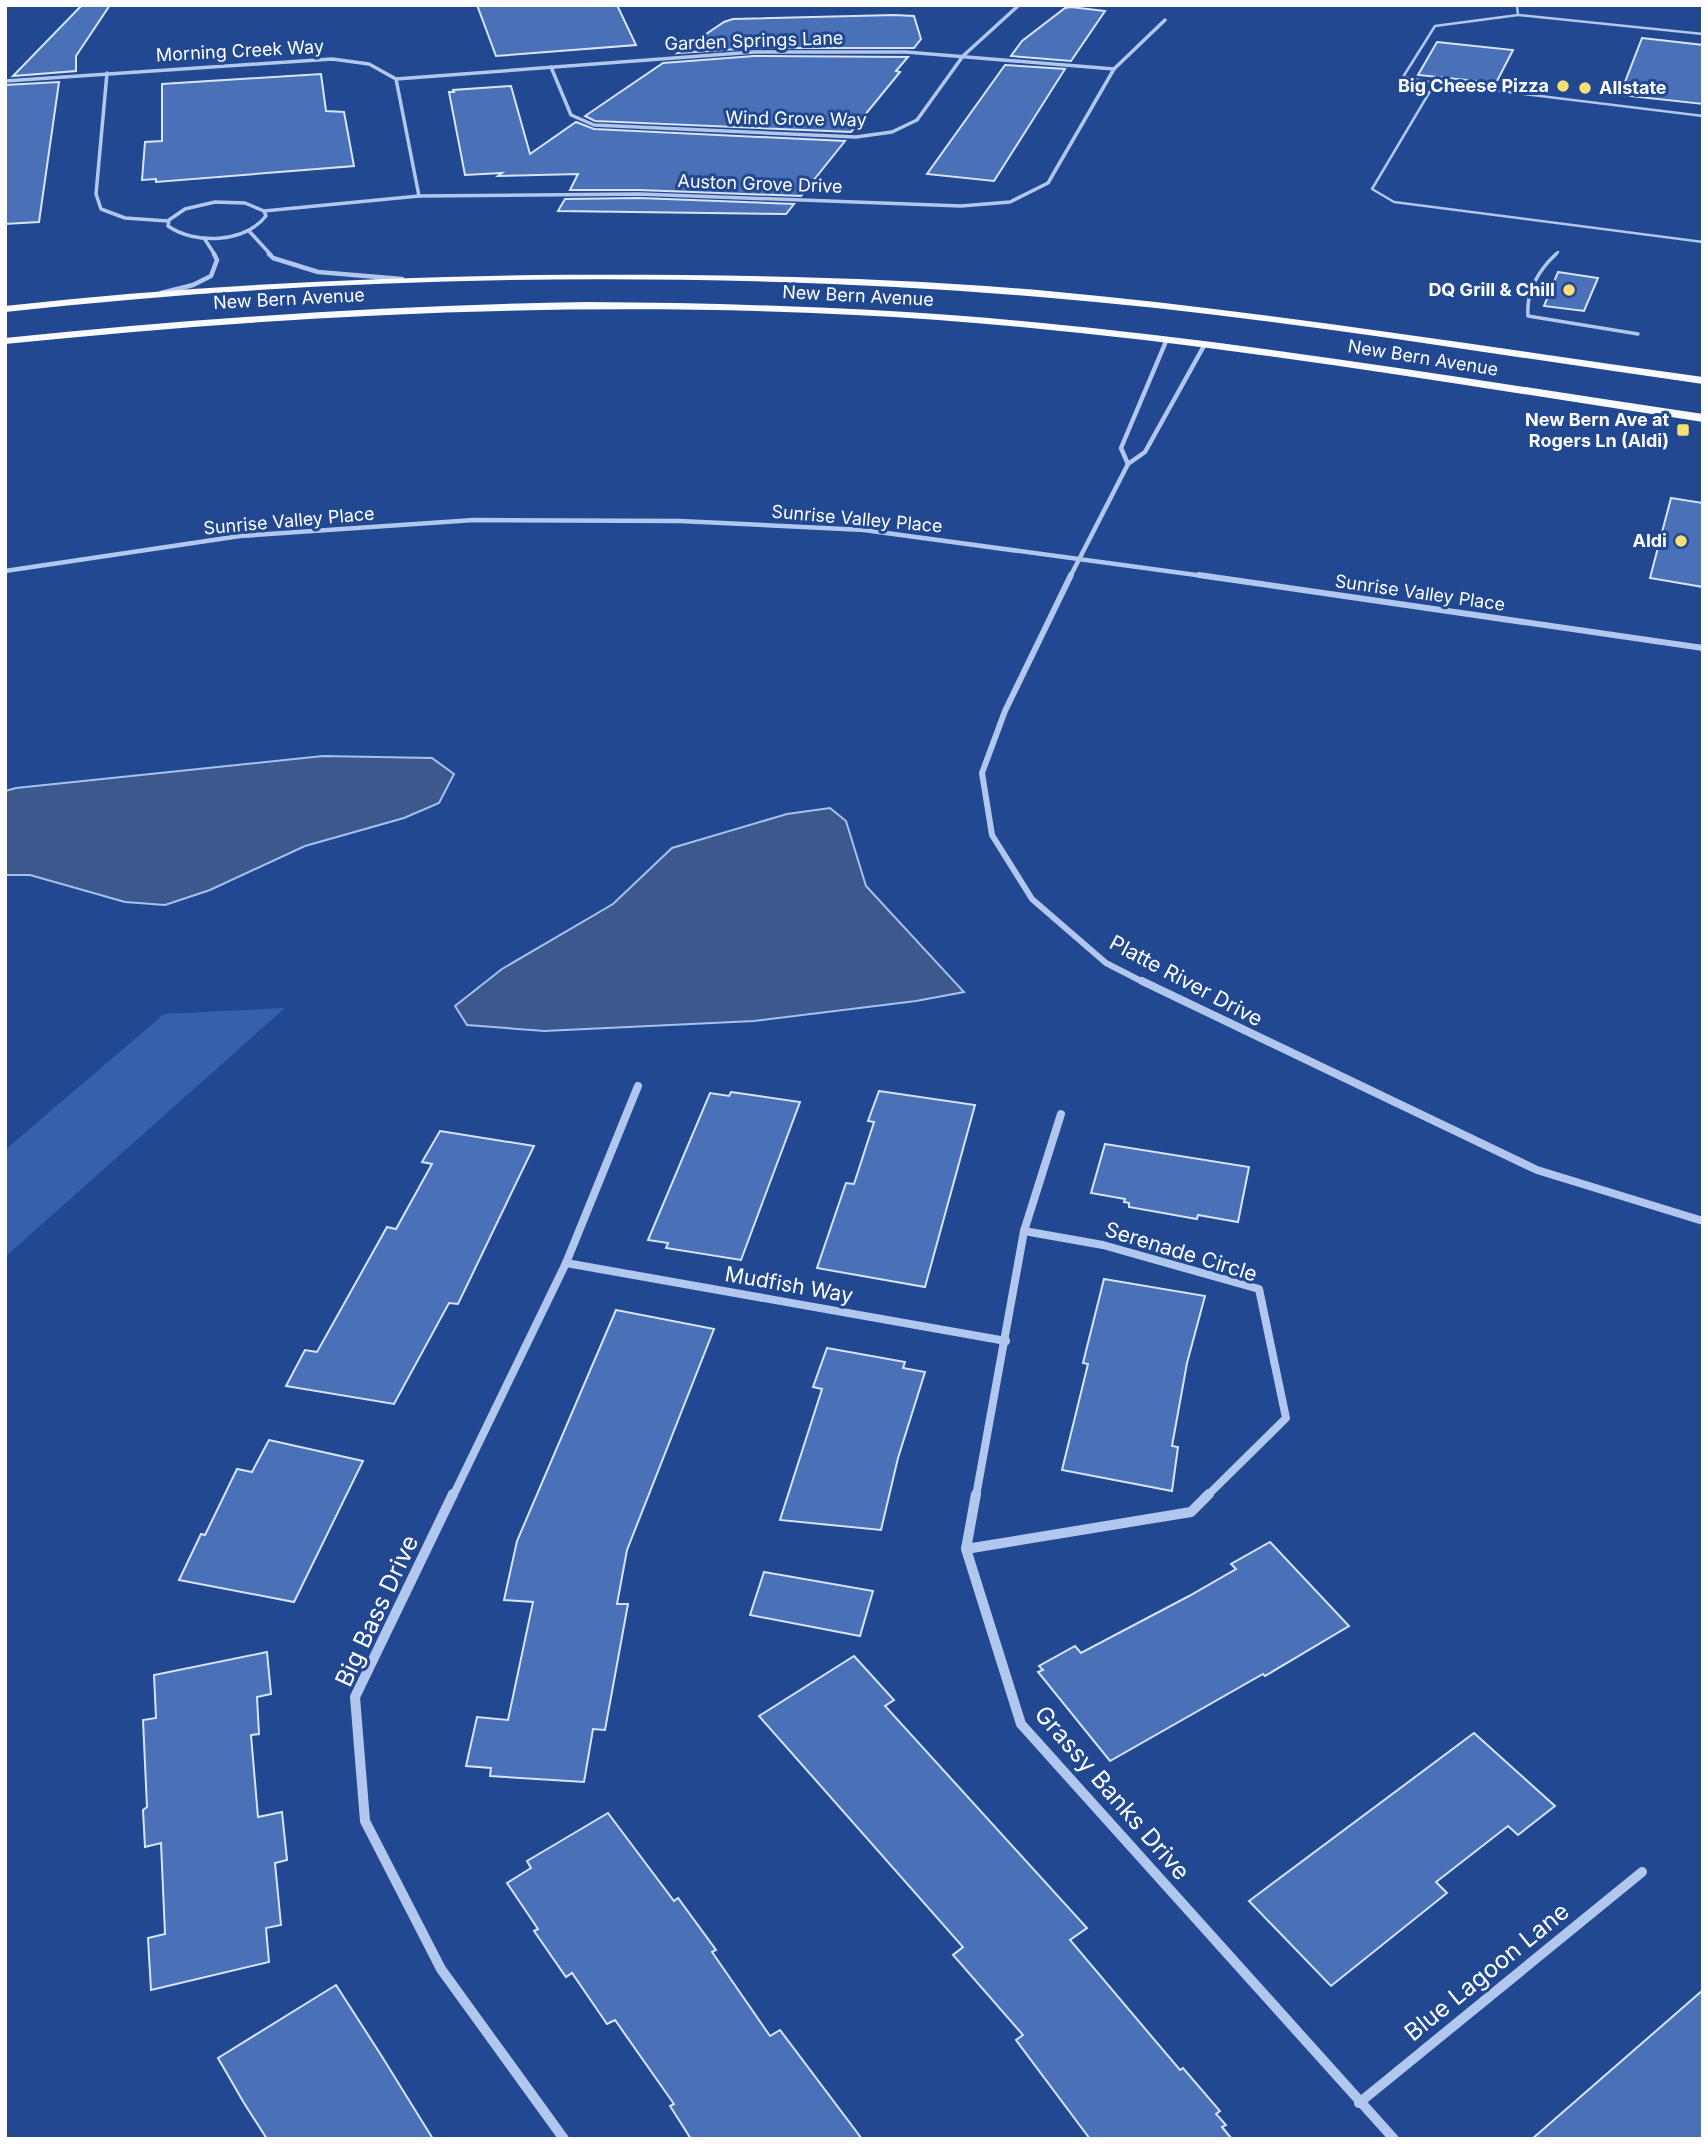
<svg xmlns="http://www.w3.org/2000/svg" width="1708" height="2144" font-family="Inter,sans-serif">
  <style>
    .green { fill: #3560ae }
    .water { fill: #3c588d; stroke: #a6c1ee; stroke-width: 2 }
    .building { fill: #4a70b8; stroke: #d8e4f9; stroke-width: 2 }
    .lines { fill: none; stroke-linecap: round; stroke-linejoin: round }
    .service-far1 { stroke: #b2c7ed; stroke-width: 2.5 }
    .service { stroke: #b2c7ed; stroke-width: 3.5 }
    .minor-far4 { stroke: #b2c7ed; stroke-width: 3.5 }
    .minor-far3 { stroke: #b2c7ed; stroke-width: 4.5 }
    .minor-far2 { stroke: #b2c7ed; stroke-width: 6 }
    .minor-far1 { stroke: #b2c7ed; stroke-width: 8 }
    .minor { stroke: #b2c7ed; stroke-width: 10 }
    .primary { fill: #f8faff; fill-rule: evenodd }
    .poi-dot { fill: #f9df74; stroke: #214891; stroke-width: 2.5 }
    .labels { text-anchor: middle; stroke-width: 6; stroke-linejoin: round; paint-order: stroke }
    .far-street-label { font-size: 18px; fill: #fff; stroke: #214891 }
    .far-poi-label { font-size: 18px; font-weight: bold; fill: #fff; stroke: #214891; text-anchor: end }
    .street-label { font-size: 21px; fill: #fff; stroke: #214891 }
    .near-street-label { font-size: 24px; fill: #fff; stroke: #214891 }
  </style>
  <rect width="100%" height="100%" fill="#214891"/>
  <polygon class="green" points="285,1008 5,1257 5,1150 164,1014"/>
  <g class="water">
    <polygon points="323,756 432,758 454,774 439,803 404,818 305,846 210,890 165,905 125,902 30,875 5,875 5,791 16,788"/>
    <polygon points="830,808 846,821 866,886 964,992 916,1001 754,1021 544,1031 467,1025 455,1006 502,969 613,904 672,848 787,814"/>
  </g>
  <g class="building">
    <polygon points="82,5 110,5 76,56 76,71 13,76"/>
    <polygon points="477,5 617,5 636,45 496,56"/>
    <polygon points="1071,7 1105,11 1071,61 1011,56 1022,41 1065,8"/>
    <polygon points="894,15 914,16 921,39 914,48 754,48 678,53 724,22 733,19"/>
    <polygon points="1642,38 1703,45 1703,104 1620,95"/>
    <polygon points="1437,42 1513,50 1496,83 1418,75"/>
    <polygon points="754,56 908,57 896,71 900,72 851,132 595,121 585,116 663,63"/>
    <polygon points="1005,65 1065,69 994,181 927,174"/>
    <polygon points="321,74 326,111 344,112 354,166 156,182 156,179 142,180 145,142 162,141 162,84"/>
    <polygon points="59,82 39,222 5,224 5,85"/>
    <polygon points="511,86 530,154 576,122 594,129 845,141 801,196 639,190 570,190 578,174 498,176 502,173 465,175 449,92 454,92 453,90"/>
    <polygon points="639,198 794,204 786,214 558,211 565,199"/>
    <polygon points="1558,272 1598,278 1584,311 1544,306"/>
    <polygon points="1671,498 1703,503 1703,587 1650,578"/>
    <polygon points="879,1091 975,1105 925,1287 817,1268 846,1183 854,1184 874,1122 868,1121"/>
    <polygon points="731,1092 800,1102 741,1260 666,1248 668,1243 648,1240 710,1093 729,1096"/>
    <polygon points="440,1131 534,1146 458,1304 449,1303 394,1404 286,1386 305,1350 317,1352 387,1227 396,1229 432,1164 422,1162"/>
    <polygon points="1105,1144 1249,1167 1238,1222 1198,1215 1197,1219 1129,1207 1129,1203 1124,1202 1125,1199 1091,1193"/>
    <polygon points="1104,1279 1205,1296 1187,1363 1172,1446 1178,1447 1172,1491 1062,1470 1088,1364 1083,1363"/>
    <polygon points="616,1310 714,1329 627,1550 617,1604 628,1604 605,1730 593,1729 584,1782 490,1776 491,1768 466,1766 477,1717 508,1720 533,1602 504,1600 517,1541"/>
    <polygon points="827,1348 905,1362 903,1368 925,1372 898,1458 881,1530 780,1520 822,1389 813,1387"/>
    <polygon points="269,1440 363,1461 294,1602 179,1580 201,1534 205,1535 237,1469 252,1472"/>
    <polygon points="1270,1542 1349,1626 1265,1676 1263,1674 1110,1761 1038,1672 1043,1670 1039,1666 1075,1646 1081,1653 1189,1596 1236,1569 1231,1564"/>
    <polygon points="764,1572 873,1591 860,1636 750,1615"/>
    <polygon points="267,1652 271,1694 257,1697 259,1734 251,1735 258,1817 282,1812 287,1860 275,1863 281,1925 266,1928 269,1962 151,1990 148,1938 165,1934 161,1843 145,1847 143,1810 147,1807 143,1720 156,1718 154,1675"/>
    <polygon points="854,1656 894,1700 885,1706 1087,1928 1070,1940 1180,2070 1183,2068 1220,2111 1216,2114 1226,2125 1222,2127 1232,2139 1090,2139 1016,2040 1023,2035 953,1955 963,1947 759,1716"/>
    <polygon points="1474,1733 1555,1806 1518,1835 1508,1826 1436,1882 1447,1893 1331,1986 1249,1901"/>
    <polygon points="608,1813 674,1901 678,1898 716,1950 712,1952 770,2036 780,2030 862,2139 691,2139 670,2106 674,2104 615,2020 607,2024 572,1973 566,1977 534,1931 538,1929 507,1883 531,1868 527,1861"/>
    <polygon points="336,1985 381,2055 433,2139 267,2139 244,2103 218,2058"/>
    <polygon points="1703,1990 1703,2139 1532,2139"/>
  </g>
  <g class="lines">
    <g class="service-far1">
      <polyline points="1518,15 1703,34"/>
      <polyline points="1435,83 1403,77 1435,26 1518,15 1517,5"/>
      <polyline points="1703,116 1435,83 1372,189 1394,202 1703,242"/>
      <polyline points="1555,255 1558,252"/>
    </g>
    <path class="service" d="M1556,254C1539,270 1526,291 1528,316L1638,334"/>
    <g class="minor-far4">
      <polyline points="551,67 571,115 594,125 856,137 892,132 917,120 963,56 1019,5"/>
      <polyline points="107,73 96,194 101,209 125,218 168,221"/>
      <polyline points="396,79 754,52 906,52 1114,69"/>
      <polyline points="5,81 332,59 369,64 396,79 419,196"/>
      <path d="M215,202L245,203L264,211L266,216C245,243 195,245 168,226L169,220L185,209Z"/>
      <polyline points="264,211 419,196 639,194 961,206 1010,202 1048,183 1114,69 1165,20"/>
      <polyline points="249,231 271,255"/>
      <polyline points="204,238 215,255"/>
    </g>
    <g class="minor-far3">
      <polyline points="269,254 273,258 318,272 402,279"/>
      <polyline points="161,293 193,285 211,276 217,260 214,254"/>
      <polyline points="1128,464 1121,448 1167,339"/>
      <polyline points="5,571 240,536 474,520 680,521 864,530 1211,577"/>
      <polyline points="1070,577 1128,464 1145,452 1205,344"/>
    </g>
    <g class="minor-far2">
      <polyline points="1071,575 1005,711 982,773 992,835 1032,899 1106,963 1145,983"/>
      <polyline points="1199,575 1703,648"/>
    </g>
    <g class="minor-far1">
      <polyline points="1142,981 1537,1170 1703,1221"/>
      <polyline points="1024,1231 1103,1245 1259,1289 1286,1418 1207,1496"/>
      <polyline points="566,1263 1006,1341"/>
      <polyline points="453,1496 566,1263 638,1086"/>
      <polyline points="976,1496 1024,1231 1061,1114"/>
    </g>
    <g class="minor">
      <polyline points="453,1494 355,1697 365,1821 441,1969 564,2139"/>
      <polyline points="976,1494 966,1549 1021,1724 1394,2139"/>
      <polyline points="966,1549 1191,1512 1209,1494"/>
      <polyline points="1359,2103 1642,1872"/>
    </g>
    <g class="primary">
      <path d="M535,275C706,274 877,276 1048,291C1267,311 1485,347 1703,377V384C1482,353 1262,315 1040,297C697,269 348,274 5,312V306C181,286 358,278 535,275Z"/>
      <path d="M588,302C736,303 884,308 1032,322C1257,343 1480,381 1703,414V422C1449,383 1195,339 938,320C627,298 315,312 5,344V338C199,318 393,305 588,302Z"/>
    </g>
  </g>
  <g class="poi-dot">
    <circle cx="1563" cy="86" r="7"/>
    <circle cx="1585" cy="88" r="7"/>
    <circle cx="1569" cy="290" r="7"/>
    <rect x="1676" y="423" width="14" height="14" rx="3.5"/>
    <circle cx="1681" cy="541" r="7"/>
  </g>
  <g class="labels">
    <g class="far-street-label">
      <text transform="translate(754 41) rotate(-2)" y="6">Garden Springs Lane</text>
      <text transform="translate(240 51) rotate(-3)" y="6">Morning Creek Way</text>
      <text transform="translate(796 119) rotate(1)" y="6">Wind Grove Way</text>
      <text transform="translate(760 184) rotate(2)" y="6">Auston Grove Drive</text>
      <text transform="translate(858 296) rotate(3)" y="6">New Bern Avenue</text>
      <text transform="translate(289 299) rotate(-3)" y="6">New Bern Avenue</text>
      <text transform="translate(1423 358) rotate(9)" y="6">New Bern Avenue</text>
      <text transform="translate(857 519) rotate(5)" y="6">Sunrise Valley Place</text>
      <text transform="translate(289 521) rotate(-5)" y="6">Sunrise Valley Place</text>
      <text transform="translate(1420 593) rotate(8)" y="6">Sunrise Valley Place</text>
    </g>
    <g class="far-poi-label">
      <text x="1549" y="92">Big Cheese Pizza</text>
      <text x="1599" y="94" text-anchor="start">Allstate</text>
      <text x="1555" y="296">DQ Grill &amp; Chill</text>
      <text x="1669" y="426">New Bern Ave at<tspan x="1669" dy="21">Rogers Ln (Aldi)</tspan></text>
      <text x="1667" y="547">Aldi</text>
    </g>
    <g class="street-label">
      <text transform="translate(1186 981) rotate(28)" y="7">Platte River Drive</text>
      <text transform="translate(1181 1252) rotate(17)" y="7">Serenade Circle</text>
      <text transform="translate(789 1285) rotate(10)" y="7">Mudfish Way</text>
    </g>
    <g class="near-street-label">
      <text transform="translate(377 1611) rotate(-65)" y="8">Big Bass Drive</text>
      <text transform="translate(1112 1793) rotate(49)" y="8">Grassy Banks Drive</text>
      <text transform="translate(1487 1972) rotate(-39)" y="8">Blue Lagoon Lane</text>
    </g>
  </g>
  <rect width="1708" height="2144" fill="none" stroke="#ffffff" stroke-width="14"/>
</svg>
